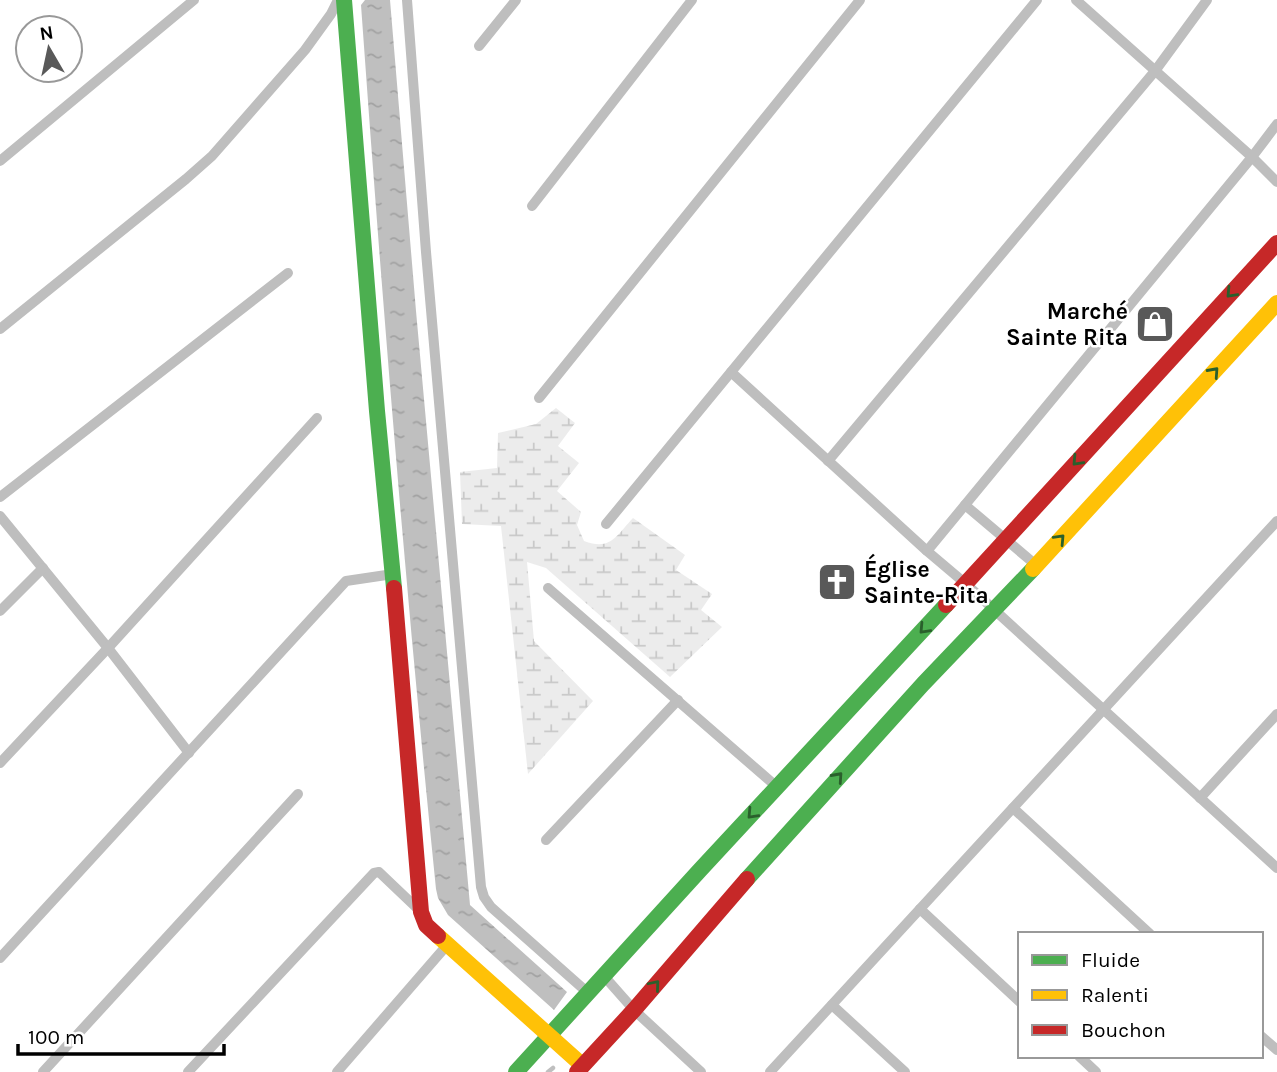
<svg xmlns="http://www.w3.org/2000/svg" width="1277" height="1072" font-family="Karla,sans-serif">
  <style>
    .wetland { fill: url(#wetland-marsh) }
    .water { fill: url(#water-ripples) }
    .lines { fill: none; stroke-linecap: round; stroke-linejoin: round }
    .stream { stroke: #bfbfbf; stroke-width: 4.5 }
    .street { stroke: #bebebe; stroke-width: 10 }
    .fast { stroke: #4caf50; stroke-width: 16 }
    .slow { stroke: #ffc107; stroke-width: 16 }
    .jam { stroke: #c62828; stroke-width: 16 }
    .oneway { stroke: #2a602c }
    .labels { text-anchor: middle; stroke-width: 5; stroke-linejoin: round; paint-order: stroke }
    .poi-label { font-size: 23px; font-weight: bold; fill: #000; stroke: #fff; text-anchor: end }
  </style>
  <defs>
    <pattern id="wetland-marsh" width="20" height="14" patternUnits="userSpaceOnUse" patternTransform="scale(1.75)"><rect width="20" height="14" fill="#ececec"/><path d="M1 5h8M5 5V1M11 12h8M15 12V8" fill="none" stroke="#c9c9c9"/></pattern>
    <pattern id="water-ripples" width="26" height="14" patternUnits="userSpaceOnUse" patternTransform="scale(1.75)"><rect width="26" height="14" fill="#bfbfbf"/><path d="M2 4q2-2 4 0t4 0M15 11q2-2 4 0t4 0" fill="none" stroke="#a2a2a2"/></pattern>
  </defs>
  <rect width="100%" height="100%" fill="#fff"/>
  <path class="wetland" d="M556,408L575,423L558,446L579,463L557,491L581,512L577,525L584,541C611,551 616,536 633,518L685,555L676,570L712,594L701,610L722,627L670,677L546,568L527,562L534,641L593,701L528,774L501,526L462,524L460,472L497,468L498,433L536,424Z"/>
  <path class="water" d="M365,0H390L416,311L470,905L567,992L554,1010L448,915L438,898L436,889C406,595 382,300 361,5Z"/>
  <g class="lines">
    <polyline class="stream" points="548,1072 553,1068"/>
    <g class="street">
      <polyline points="407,0 426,252 481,887 484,897 491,907 587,992"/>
      <polyline points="1076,0 1252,157 1277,182"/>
      <polyline points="479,46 516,0"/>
      <polyline points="0,161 194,0"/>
      <polyline points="532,206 692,0"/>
      <polyline points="0,329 186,179 212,156 305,50 331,14 338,0"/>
      <polyline points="731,372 927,551 966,584 1277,868"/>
      <polyline points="539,398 860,0"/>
      <polyline points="828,461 1155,71 1207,0"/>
      <polyline points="0,497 288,273"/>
      <polyline points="965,505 1036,565"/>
      <polyline points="0,516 108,648 189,753"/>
      <polyline points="606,524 1037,0"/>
      <polyline points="927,551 1252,157 1277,124"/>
      <polyline points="548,588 777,787"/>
      <polyline points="0,611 43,568"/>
      <polyline points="0,763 108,648 317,418"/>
      <polyline points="1200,798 1277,714"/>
      <polyline points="1013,808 1150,934"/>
      <polyline points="546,840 678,700"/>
      <polyline points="920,909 1020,1002"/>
      <polyline points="0,958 346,581 393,574"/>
      <polyline points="604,976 634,1010 701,1072"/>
      <polyline points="832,1005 905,1072"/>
      <polyline points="1261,1036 1277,1050"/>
      <polyline points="1079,1056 1096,1072"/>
      <polyline points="43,1072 298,794"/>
      <polyline points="188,1072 374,873 379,872 421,912"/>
      <polyline points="337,1072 448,944"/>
      <polyline points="770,1072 1277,521"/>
    </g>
    <g class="fast">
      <polyline points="344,0 377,411 394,588"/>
      <polyline points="747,879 923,684 1033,569"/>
      <polyline points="516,1072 700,870 946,605"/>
    </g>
    <g class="slow">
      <polyline points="1033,569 1277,303"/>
      <polyline points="438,936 582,1065"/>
    </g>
    <g class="jam">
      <polyline points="394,588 421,912 426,925 438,936"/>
      <polyline points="946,605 1277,243"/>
      <polyline points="577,1072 634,1010 747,879"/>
    </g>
  </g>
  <defs><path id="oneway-chevron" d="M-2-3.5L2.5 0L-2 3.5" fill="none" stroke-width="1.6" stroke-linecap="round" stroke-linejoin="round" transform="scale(1.75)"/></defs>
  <g class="oneway">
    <use href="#oneway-chevron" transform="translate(1231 293) rotate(133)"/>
    <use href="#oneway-chevron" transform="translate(1214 372) rotate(-48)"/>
    <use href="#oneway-chevron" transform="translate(1077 461) rotate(133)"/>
    <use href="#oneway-chevron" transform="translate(1060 539) rotate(-47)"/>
    <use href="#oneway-chevron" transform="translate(924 629) rotate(133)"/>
    <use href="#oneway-chevron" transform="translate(838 777) rotate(-48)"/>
    <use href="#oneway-chevron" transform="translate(752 814) rotate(133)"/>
    <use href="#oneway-chevron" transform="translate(655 985) rotate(-50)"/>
  </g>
  <defs>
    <g id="shop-square" transform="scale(2.0125)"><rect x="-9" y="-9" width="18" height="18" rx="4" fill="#595959" stroke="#fff"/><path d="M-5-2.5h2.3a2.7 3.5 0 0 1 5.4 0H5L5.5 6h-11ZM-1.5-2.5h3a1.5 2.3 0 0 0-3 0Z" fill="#fff"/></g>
    <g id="church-square" transform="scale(2.0125)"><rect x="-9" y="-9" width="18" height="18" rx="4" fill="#595959" stroke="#fff"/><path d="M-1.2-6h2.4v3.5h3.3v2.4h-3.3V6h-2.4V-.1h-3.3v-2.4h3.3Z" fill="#fff"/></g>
  </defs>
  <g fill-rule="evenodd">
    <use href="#shop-square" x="1155" y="324"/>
    <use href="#church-square" x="837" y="582"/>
  </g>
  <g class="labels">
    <g class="poi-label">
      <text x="1128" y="319">Marché<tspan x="1128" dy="26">Sainte Rita</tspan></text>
      <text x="864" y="577" text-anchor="start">Église<tspan x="864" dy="26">Sainte-Rita</tspan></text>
    </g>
  </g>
  <rect x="1018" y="932" width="245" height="126" fill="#ffffff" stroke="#999999" stroke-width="2"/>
  <rect x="1032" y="955" width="35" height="10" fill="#4caf50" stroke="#999999" stroke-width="2"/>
  <text x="1081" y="967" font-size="21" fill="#000000">Fluide</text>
  <rect x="1032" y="990" width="35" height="10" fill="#ffc107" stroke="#999999" stroke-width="2"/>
  <text x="1081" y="1002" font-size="21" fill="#000000">Ralenti</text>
  <rect x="1032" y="1025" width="35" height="10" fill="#c62828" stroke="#999999" stroke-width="2"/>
  <text x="1081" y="1037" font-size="21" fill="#000000">Bouchon</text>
  <g transform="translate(49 49) rotate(351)"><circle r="33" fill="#ffffff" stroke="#999999" stroke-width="2"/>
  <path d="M0-5L12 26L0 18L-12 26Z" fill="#595959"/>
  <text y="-10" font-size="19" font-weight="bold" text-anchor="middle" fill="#000000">N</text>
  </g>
  <path d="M18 1044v10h206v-10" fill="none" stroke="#000000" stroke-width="3.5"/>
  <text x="28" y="1044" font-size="21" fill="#000000" stroke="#ffffff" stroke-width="5" paint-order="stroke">100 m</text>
</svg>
